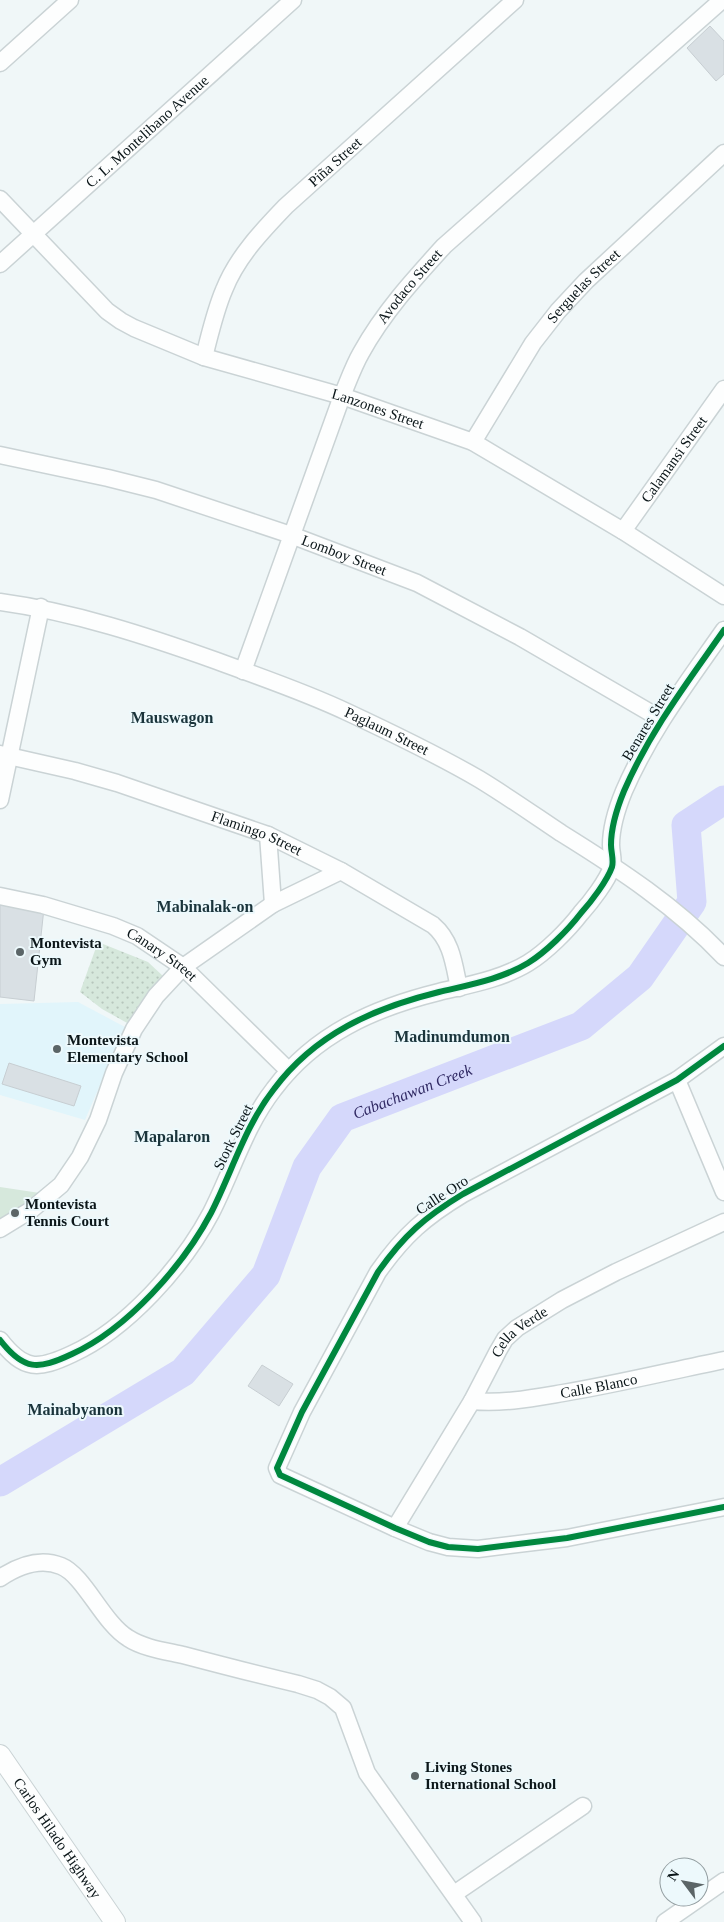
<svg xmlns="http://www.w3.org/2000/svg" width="724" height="1922" font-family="'Times New Roman',serif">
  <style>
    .built { fill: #e1f5fb }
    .grass { fill: url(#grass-dots) }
    .park { fill: #d6e8dc }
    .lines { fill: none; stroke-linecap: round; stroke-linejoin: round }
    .river { stroke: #d5d8fb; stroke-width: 29 }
    .building { fill: #d9e0e4; stroke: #c7ced2 }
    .minor-casing { stroke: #cad3d5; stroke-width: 19 }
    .major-casing { stroke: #cad3d5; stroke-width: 22 }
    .minor { stroke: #fdfefe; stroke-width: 16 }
    .major { stroke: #fdfefe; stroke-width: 20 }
    .cycleway-casing { stroke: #edf9fc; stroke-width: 9 }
    .cycleway { stroke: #00873e; stroke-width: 6 }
    .poi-dot { fill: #5b6567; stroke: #edf9fc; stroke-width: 2 }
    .labels { text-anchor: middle; stroke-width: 4; stroke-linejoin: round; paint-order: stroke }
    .street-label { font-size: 15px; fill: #0b1619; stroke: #edf9fc }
    .poi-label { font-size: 15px; font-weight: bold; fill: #0b1619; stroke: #edf9fc; text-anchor: start }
    .neighbourhood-label { font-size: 16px; font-weight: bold; fill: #1a343b; stroke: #edf9fc }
    .water-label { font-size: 16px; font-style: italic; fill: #312a64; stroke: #edf9fc }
  </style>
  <defs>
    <pattern id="grass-dots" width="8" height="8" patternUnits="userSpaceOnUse" patternTransform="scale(1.25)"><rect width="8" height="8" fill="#d6e8dc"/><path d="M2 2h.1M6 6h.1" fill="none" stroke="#b6c6bc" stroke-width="1.8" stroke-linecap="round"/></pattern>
  </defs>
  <rect width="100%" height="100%" fill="#f0f7f8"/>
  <polygon class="built" points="78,1002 125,1027 85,1120 0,1095 0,1004"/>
  <polygon class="grass" points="98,942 148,962 164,977 129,1024 102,1009 80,992"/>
  <polygon class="park" points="0,1187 53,1195 0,1235"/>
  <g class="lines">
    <path class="river" id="s1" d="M0,1482L183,1372L266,1275L307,1167L342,1118L581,1026L640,977L692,902L686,825L724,800"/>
  </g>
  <g class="building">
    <polygon points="710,26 724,41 724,74 716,81 687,48"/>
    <polygon points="0,903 44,908 34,1001 0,997"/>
    <polygon points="9,1063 81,1086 74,1106 2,1084"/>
    <polygon points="262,1365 293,1384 279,1406 248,1386"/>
  </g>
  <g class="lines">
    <g class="minor-casing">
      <g id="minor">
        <polyline points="0,63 70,0"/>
        <path id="s2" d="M0,199L107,311L121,321L134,328L204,357L342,396L473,442L623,531L724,596"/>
        <path id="s3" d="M0,264L293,0"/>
        <path id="s4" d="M204,357C210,334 215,311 224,290C237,257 262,231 286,206L515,0"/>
        <path id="s5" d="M473,442L533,343L558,311L586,281L724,153"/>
        <path id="s6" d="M0,455L108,478L156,490L291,535L417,583L520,637L661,719"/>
        <path id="s7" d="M623,531L724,389"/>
        <path id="s8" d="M0,602C74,612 147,636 217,661C260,677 305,692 347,712C392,733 436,754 479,779C507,796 534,815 561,833C619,869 677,907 724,957"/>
        <path id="s9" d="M243,671L342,396C348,382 353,367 361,353C383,313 413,280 444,246L722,0"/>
        <path id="s10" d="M0,754L75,771L117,783L268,835L341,871L433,925C452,941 454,965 459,988"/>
        <polyline points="0,800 41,607"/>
        <polyline points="268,835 273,904"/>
        <path id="s11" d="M0,896L43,905L113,926L137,936L183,967L289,1071"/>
        <path d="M724,1046L677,1080L463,1194C425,1217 404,1235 378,1272L302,1412L277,1468L280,1475L395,1528L429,1542L448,1547L478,1549L567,1538L724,1507"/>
        <polyline points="677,1080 724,1192"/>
        <polyline points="0,1229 31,1210 61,1185 80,1157 98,1120 114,1073 134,1029 156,996 183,967 273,904 341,871"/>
        <path d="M0,1340C24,1371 38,1370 72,1354C127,1329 183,1266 211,1213C232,1172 245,1126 274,1089C315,1034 374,1008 439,992C468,985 502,979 528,963C546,952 568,930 581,913C591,902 607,881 612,867C614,860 611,852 611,845C611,826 617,808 624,791C650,731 687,683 724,630"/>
        <path id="s12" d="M472,1401C502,1404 533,1398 563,1393C617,1384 670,1371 724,1360"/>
        <path id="s13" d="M395,1528L472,1401L498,1351L505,1339L517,1328L562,1300L616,1272L724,1222"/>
        <path d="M0,1578C18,1566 39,1557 61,1566C84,1575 103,1623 128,1638C143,1648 165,1651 183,1655C221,1665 259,1675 298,1684L317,1690L330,1697L343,1708L367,1773L473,1922"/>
        <polyline points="454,1894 583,1806"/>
        <polyline points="665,1922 724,1881"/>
      </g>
    </g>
    <g class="major-casing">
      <g id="major">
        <path id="s14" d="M0,1755L115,1922"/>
      </g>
    </g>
    <use href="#minor" class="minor"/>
    <use href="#major" class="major"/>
    <g class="cycleway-casing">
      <g id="cycleway">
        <path d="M724,1046L677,1080L463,1194C425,1217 404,1235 378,1272L302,1412L277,1468L280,1475L395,1528L429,1542L448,1547L478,1549L567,1538L724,1507"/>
        <path d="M0,1340C24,1371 38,1370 72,1354C127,1329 183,1266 211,1213C232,1172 245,1126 274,1089C315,1034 374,1008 439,992C468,985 502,979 528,963C546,952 568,930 581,913C591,902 607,881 612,867C614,860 611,852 611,845C611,826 617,808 624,791C650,731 687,683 724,630"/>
      </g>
    </g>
    <use href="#cycleway" class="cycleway"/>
  </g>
  <g class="poi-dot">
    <circle cx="20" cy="952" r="5"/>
    <circle cx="57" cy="1049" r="5"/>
    <circle cx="15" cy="1213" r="5"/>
    <circle cx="415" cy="1776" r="5"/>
  </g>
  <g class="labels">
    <g class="street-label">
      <text dy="5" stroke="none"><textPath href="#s3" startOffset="198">C. L. Montelibano Avenue</textPath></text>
      <text dy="5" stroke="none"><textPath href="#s4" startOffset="241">Piña Street</textPath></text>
      <text dy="5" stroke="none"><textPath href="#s9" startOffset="422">Avodaco Street</textPath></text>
      <text dy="5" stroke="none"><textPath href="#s5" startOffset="192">Serguelas Street</textPath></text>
      <text dy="5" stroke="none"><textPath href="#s2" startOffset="444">Lanzones Street</textPath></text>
      <text dy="5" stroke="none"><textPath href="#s7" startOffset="88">Calamansi Street</textPath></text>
      <text dy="5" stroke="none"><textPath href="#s6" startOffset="359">Lomboy Street</textPath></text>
      <text transform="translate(648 722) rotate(-59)" y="5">Benares Street</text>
      <text dy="5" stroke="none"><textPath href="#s8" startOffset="409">Paglaum Street</textPath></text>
      <text dy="5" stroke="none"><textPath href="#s10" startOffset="269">Flamingo Street</textPath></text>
      <text dy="5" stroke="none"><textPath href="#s11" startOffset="174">Canary Street</textPath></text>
      <text transform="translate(233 1137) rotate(-64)" y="5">Stork Street</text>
      <text transform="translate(442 1195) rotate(-33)" y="5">Calle Oro</text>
      <text dy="5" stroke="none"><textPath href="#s13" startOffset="234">Cella Verde</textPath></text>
      <text dy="5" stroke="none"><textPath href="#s12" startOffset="128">Calle Blanco</textPath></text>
      <text dy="5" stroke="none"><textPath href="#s14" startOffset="101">Carlos Hilado Highway</textPath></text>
    </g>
    <g class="poi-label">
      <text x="30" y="948">Montevista<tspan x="30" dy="17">Gym</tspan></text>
      <text x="67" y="1045">Montevista<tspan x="67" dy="17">Elementary School</tspan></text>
      <text x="25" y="1209">Montevista<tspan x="25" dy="17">Tennis Court</tspan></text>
      <text x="425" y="1772">Living Stones<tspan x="425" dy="17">International School</tspan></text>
    </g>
    <g class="neighbourhood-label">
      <text x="172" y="723">Mauswagon</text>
      <text x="205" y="912">Mabinalak-on</text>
      <text x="452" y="1042">Madinumdumon</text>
      <text x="172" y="1142">Mapalaron</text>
      <text x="75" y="1415">Mainabyanon</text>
    </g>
    <g class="water-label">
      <text dy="6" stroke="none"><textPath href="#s1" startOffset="592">Cabachawan Creek</textPath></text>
    </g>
  </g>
  <g transform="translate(684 1882) rotate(302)"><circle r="24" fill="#edf9fc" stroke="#939ea1"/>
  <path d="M0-4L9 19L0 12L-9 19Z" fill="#5b6567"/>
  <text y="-8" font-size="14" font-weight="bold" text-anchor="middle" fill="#0b1619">N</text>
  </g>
</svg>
